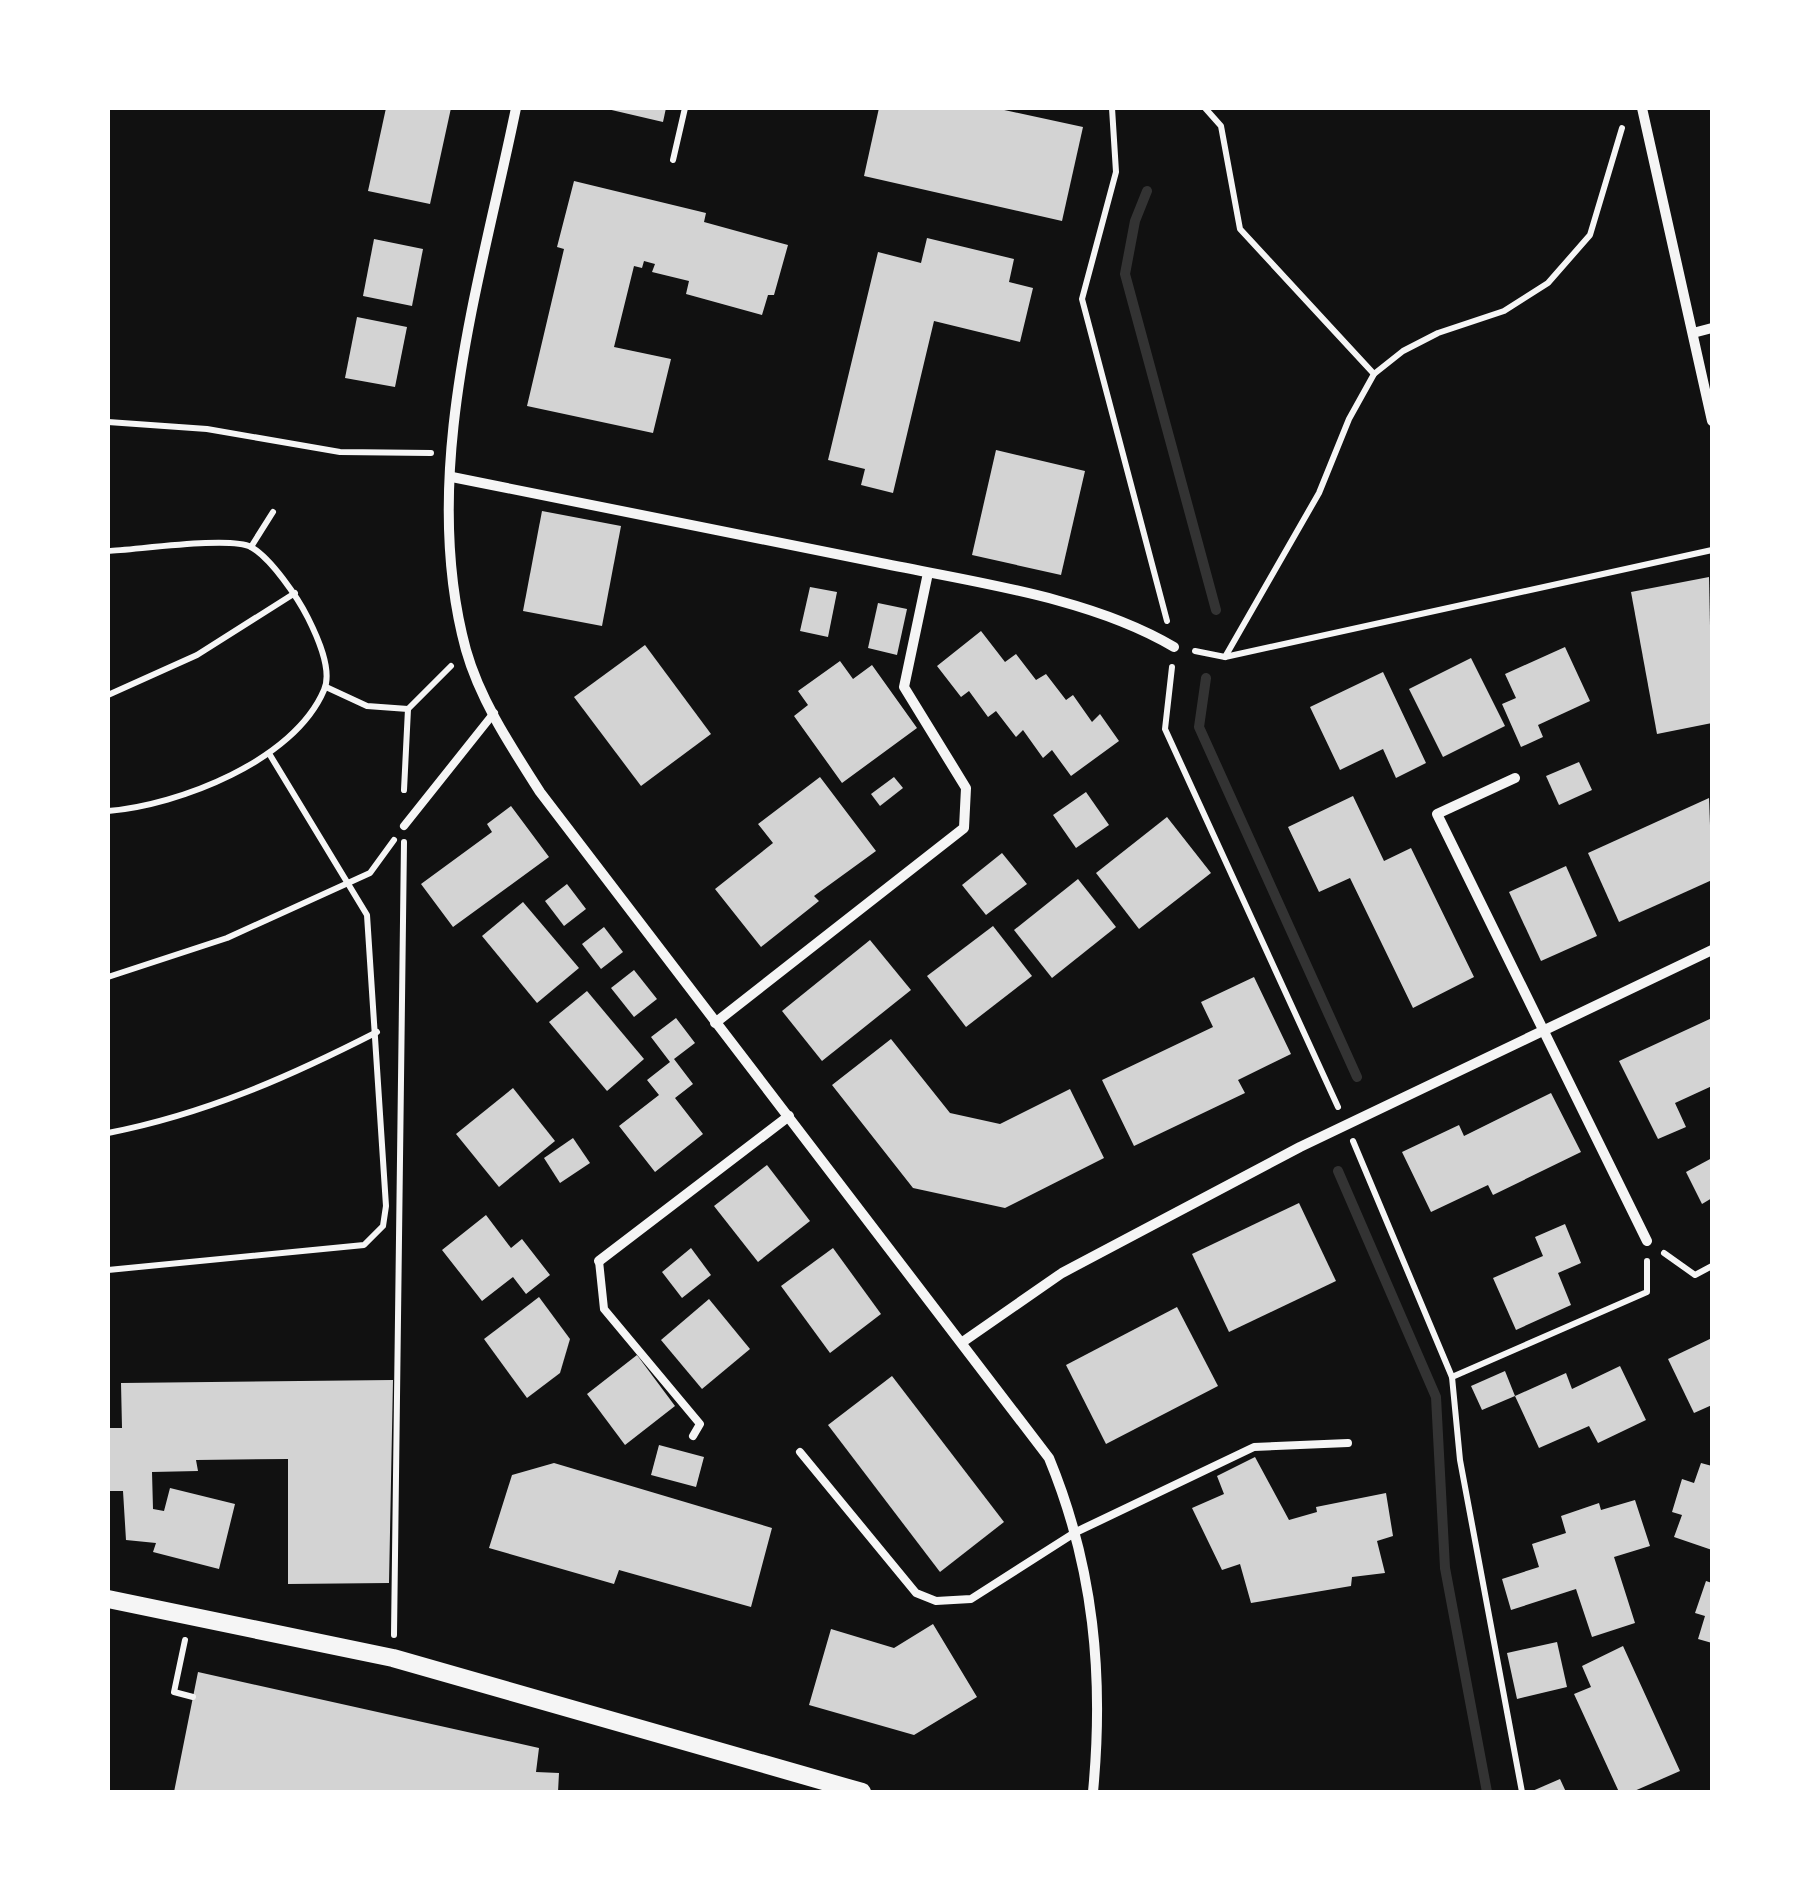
<svg xmlns="http://www.w3.org/2000/svg" width="1820" height="1900" font-family="'Libre Baskerville',serif">
  <style>
    .lines { fill: none; stroke-linecap: round; stroke-linejoin: round }
    .stream { stroke: #333; stroke-width: 10 }
    .building { fill: #d3d3d3 }
    .path { stroke: #f5f5f5; stroke-width: 6 }
    .service { stroke: #f5f5f5; stroke-width: 8 }
    .minor { stroke: #f5f5f5; stroke-width: 10 }
    .tertiary { stroke: #f5f5f5; stroke-width: 18 }
  </style>
  <rect width="100%" height="100%" fill="#111"/>
  <g class="lines">
    <g class="stream">
      <polyline points="1147,191 1135,221 1125,274 1216,610"/>
      <polyline points="1206,678 1199,727 1357,1077"/>
      <polyline points="1338,1171 1436,1397 1445,1568 1487,1792"/>
    </g>
  </g>
  <g class="building">
    <polygon points="386,108 451,108 430,204 368,191"/>
    <polygon points="603,108 666,108 663,122"/>
    <polygon points="879,108 995,108 1083,127 1062,221 864,176"/>
    <polygon points="574,181 706,213 704,222 788,245 774,295 768,295 762,315 686,294 689,281 652,272 655,264 644,261 642,268 634,266 614,347 671,359 653,433 527,406 564,249 557,247"/>
    <polygon points="927,238 1014,259 1009,282 1033,288 1020,342 934,321 893,493 861,485 865,469 828,460 878,252 921,263"/>
    <polygon points="374,239 423,249 412,306 363,296"/>
    <polygon points="357,317 407,327 395,387 345,378"/>
    <polygon points="996,450 1085,471 1061,575 972,555"/>
    <polygon points="542,511 621,526 602,626 523,611"/>
    <polygon points="1709,577 1712,723 1657,734 1631,592"/>
    <polygon points="810,587 837,592 828,637 800,631"/>
    <polygon points="878,603 907,609 897,655 868,648"/>
    <polygon points="981,631 1005,662 1016,654 1036,680 1046,674 1066,700 1073,695 1092,722 1100,714 1119,741 1071,776 1052,750 1043,758 1023,730 1016,737 996,711 988,717 969,691 961,697 937,666"/>
    <polygon points="645,645 711,734 641,786 574,697"/>
    <polygon points="1565,647 1590,701 1538,725 1543,737 1521,747 1502,704 1516,698 1505,674"/>
    <polygon points="1471,658 1505,726 1443,757 1409,689"/>
    <polygon points="840,661 853,679 872,665 917,728 842,783 794,716 808,705 798,691"/>
    <polygon points="1383,672 1426,763 1396,778 1383,749 1340,770 1310,707"/>
    <polygon points="1579,762 1592,790 1559,805 1546,776"/>
    <polygon points="820,777 876,851 814,896 819,901 761,947 715,889 773,843 758,824"/>
    <polygon points="894,777 903,788 880,806 871,794"/>
    <polygon points="1086,792 1109,825 1076,848 1053,815"/>
    <polygon points="1353,796 1384,861 1411,848 1474,977 1413,1008 1350,878 1319,892 1288,827"/>
    <polygon points="1709,798 1712,880 1619,922 1588,853"/>
    <polygon points="511,806 549,857 453,927 421,884 492,832 487,824"/>
    <polygon points="1167,817 1211,873 1139,929 1096,873"/>
    <polygon points="1002,853 1027,884 986,915 962,885"/>
    <polygon points="1566,866 1597,936 1541,961 1509,892"/>
    <polygon points="1078,879 1116,927 1052,978 1014,930"/>
    <polygon points="567,884 586,909 564,926 545,901"/>
    <polygon points="523,902 579,968 537,1003 482,936"/>
    <polygon points="993,926 1032,976 966,1027 927,976"/>
    <polygon points="604,927 623,952 601,969 582,944"/>
    <polygon points="870,940 911,990 822,1061 782,1011"/>
    <polygon points="634,970 657,999 634,1017 611,988"/>
    <polygon points="1254,977 1291,1054 1238,1080 1245,1093 1134,1146 1102,1080 1213,1027 1201,1002"/>
    <polygon points="587,991 644,1059 607,1091 549,1022"/>
    <polygon points="676,1018 695,1043 674,1059 693,1084 675,1098 703,1134 655,1172 619,1126 659,1095 647,1080 670,1062 651,1037"/>
    <polygon points="1712,1018 1712,1086 1675,1103 1686,1127 1658,1139 1619,1061"/>
    <polygon points="891,1039 950,1113 1000,1124 1070,1089 1104,1158 1005,1208 913,1188 832,1085"/>
    <polygon points="513,1088 555,1141 499,1187 456,1134"/>
    <polygon points="1551,1093 1581,1152 1493,1195 1488,1185 1431,1212 1402,1152 1459,1125 1464,1136"/>
    <polygon points="573,1138 590,1163 560,1183 544,1158"/>
    <polygon points="1712,1158 1712,1198 1702,1204 1686,1172"/>
    <polygon points="767,1165 810,1221 758,1262 714,1206"/>
    <polygon points="1299,1203 1336,1281 1229,1332 1192,1254"/>
    <polygon points="486,1215 511,1248 522,1239 550,1275 526,1294 513,1277 482,1301 442,1250"/>
    <polygon points="1565,1224 1581,1263 1558,1273 1571,1305 1516,1330 1493,1278 1543,1256 1535,1237"/>
    <polygon points="691,1248 711,1275 682,1298 662,1272"/>
    <polygon points="833,1248 881,1314 830,1353 781,1286"/>
    <polygon points="539,1297 570,1339 560,1373 527,1398 484,1339"/>
    <polygon points="709,1299 750,1349 702,1389 661,1340"/>
    <polygon points="1177,1307 1218,1386 1106,1444 1066,1365"/>
    <polygon points="1712,1338 1712,1405 1694,1413 1668,1359"/>
    <polygon points="637,1355 675,1406 625,1445 587,1394"/>
    <polygon points="1620,1366 1646,1420 1598,1443 1589,1426 1539,1448 1515,1396 1566,1373 1572,1389"/>
    <polygon points="1505,1371 1515,1396 1482,1410 1471,1386"/>
    <polygon points="892,1376 1004,1522 940,1572 828,1425"/>
    <polygon points="393,1380 389,1583 288,1584 288,1459 196,1460 198,1471 152,1472 153,1509 164,1511 170,1488 235,1504 219,1569 153,1552 156,1543 126,1540 123,1491 108,1491 108,1428 122,1428 121,1383"/>
    <polygon points="659,1445 704,1457 696,1487 651,1475"/>
    <polygon points="1255,1457 1289,1520 1317,1512 1316,1507 1386,1493 1393,1536 1377,1541 1385,1573 1352,1577 1351,1586 1251,1603 1240,1564 1222,1570 1192,1508 1224,1494 1217,1476"/>
    <polygon points="554,1463 772,1528 751,1607 619,1570 614,1584 489,1548 512,1475"/>
    <polygon points="1701,1463 1712,1466 1712,1550 1674,1537 1682,1515 1672,1512 1682,1479 1694,1483"/>
    <polygon points="1635,1500 1650,1546 1614,1557 1635,1623 1592,1637 1576,1589 1511,1610 1502,1579 1539,1567 1532,1544 1566,1533 1561,1516 1599,1503 1601,1510"/>
    <polygon points="1706,1581 1712,1583 1712,1643 1698,1639 1705,1616 1695,1613"/>
    <polygon points="933,1624 977,1697 914,1735 809,1705 831,1629 894,1648"/>
    <polygon points="1557,1642 1567,1687 1517,1699 1507,1653"/>
    <polygon points="1623,1646 1680,1771 1632,1792 1619,1792 1574,1694 1591,1687 1582,1666"/>
    <polygon points="198,1672 539,1748 536,1772 559,1773 558,1792 174,1792"/>
    <polygon points="1560,1779 1566,1792 1530,1792"/>
  </g>
  <g class="lines">
    <g class="path">
      <polyline points="1112,108 1116,172 1082,299 1167,621"/>
      <polyline points="1205,108 1221,126 1240,229 1374,374"/>
      <polyline points="673,160 685,108"/>
      <polyline points="108,422 207,429 340,452 431,453"/>
      <polyline points="251,547 273,512"/>
      <path d="M108,551C136,550 230,536 251,547C271,558 298,598 308,618C317,636 333,670 324,690C294,761 179,805 108,811"/>
      <polyline points="1195,651 1225,657 1712,550"/>
      <polyline points="1225,657 1319,493 1349,419 1374,374 1403,351 1438,333 1504,311 1548,283 1590,235 1622,128"/>
      <polyline points="1172,667 1165,729 1338,1107"/>
      <polyline points="326,687 367,706 408,709"/>
      <polyline points="108,695 197,655 295,593"/>
      <polyline points="404,790 408,709 451,666"/>
      <polyline points="108,977 227,938 370,873 394,840"/>
      <path d="M108,1133C205,1114 289,1077 377,1032"/>
      <polyline points="1353,1141 1452,1377 1460,1460 1522,1792"/>
      <polyline points="1664,1253 1695,1275 1712,1266"/>
      <polyline points="108,1270 364,1245 383,1226 386,1206 367,915 270,755"/>
      <polyline points="1452,1377 1647,1292 1647,1261"/>
      <polyline points="394,1635 404,842"/>
      <polyline points="185,1640 174,1692 193,1697"/>
    </g>
    <g class="service">
      <polyline points="404,826 494,713"/>
      <polyline points="599,1261 604,1309 700,1424 693,1436"/>
      <polyline points="800,1452 916,1593 936,1601 971,1599 1076,1532 1254,1447 1348,1443"/>
    </g>
    <g class="minor">
      <path d="M516,108C481,279 418,475 466,650C480,700 512,748 540,792L1049,1458C1094,1567 1104,1676 1093,1792"/>
      <polyline points="1642,108 1712,421"/>
      <polyline points="1693,333 1712,328"/>
      <path d="M452,477C594,505 735,534 876,562C972,582 1090,597 1174,647"/>
      <polyline points="1515,778 1437,814 1647,1241"/>
      <polyline points="715,1023 964,828 966,788 904,687 928,573"/>
      <polyline points="599,1261 789,1116"/>
      <polyline points="964,1341 1062,1273 1300,1147 1712,950"/>
    </g>
    <polyline class="tertiary" points="108,1599 393,1658 862,1792"/>
  </g>
  <rect width="1820" height="1900" fill="none" stroke="#ffffff" stroke-width="220"/>
</svg>
